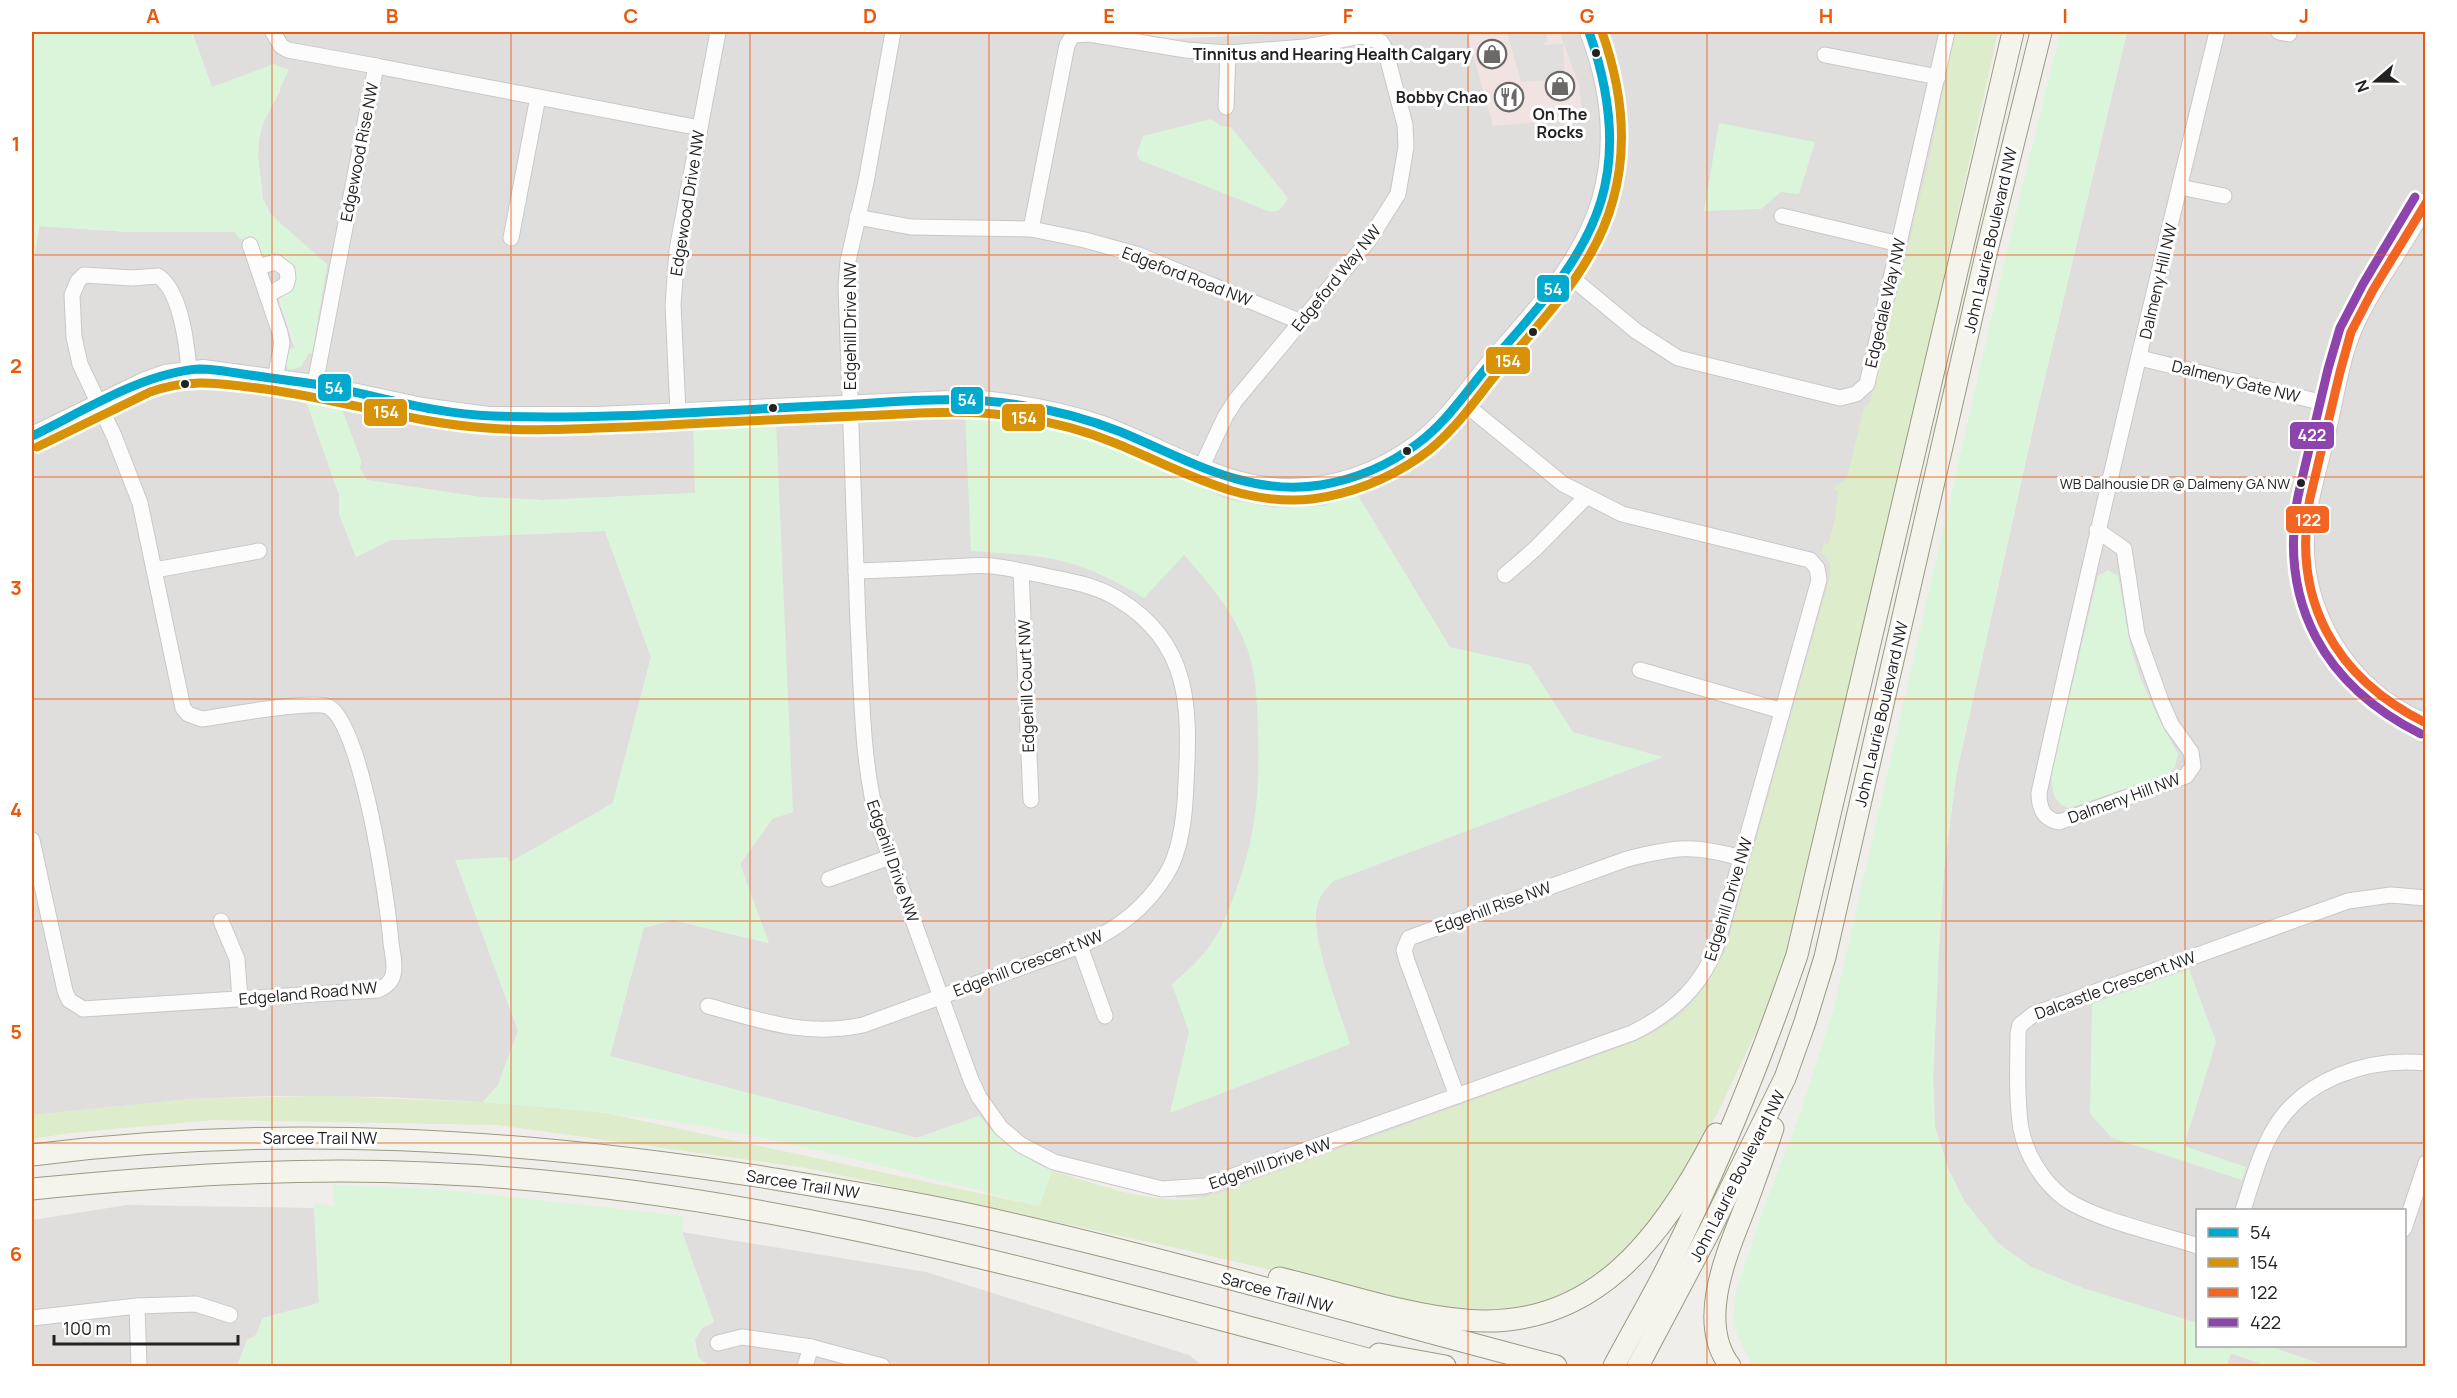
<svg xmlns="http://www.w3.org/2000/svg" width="2457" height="1398" font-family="Manrope,sans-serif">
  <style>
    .residential { fill: #dfdedc }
    .commercial { fill: #f1e3e1 }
    .grass { fill: #ddeccb }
    .park { fill: #daf5da }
    .parking { fill: #e0dfde }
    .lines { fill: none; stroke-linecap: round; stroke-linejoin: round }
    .minor-casing { stroke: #c9c8c7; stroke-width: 17 }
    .tertiary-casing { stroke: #c9c8c7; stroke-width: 20 }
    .secondary-casing { stroke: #999a82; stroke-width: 23 }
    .minor { stroke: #fdfcfc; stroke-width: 15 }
    .tertiary { stroke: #fdfcfc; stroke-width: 18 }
    .secondary { stroke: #f4f4ed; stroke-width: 21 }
    .bus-1-casing { stroke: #fff; stroke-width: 14 }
    .bus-2-casing { stroke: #fff; stroke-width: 14 }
    .bus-3-casing { stroke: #fff; stroke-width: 14 }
    .bus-4-casing { stroke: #fff; stroke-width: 14 }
    .bus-1 { stroke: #00a9ce; stroke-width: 9 }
    .bus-2 { stroke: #d79205; stroke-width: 9 }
    .bus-3 { stroke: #f26522; stroke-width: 9 }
    .bus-4 { stroke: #8e44ad; stroke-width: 9 }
    .grid { fill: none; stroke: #e8590c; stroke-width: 1.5; stroke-opacity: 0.55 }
    .bus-dot { fill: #222; stroke: #fff; stroke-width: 2 }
    .labels { text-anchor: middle; stroke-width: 6; stroke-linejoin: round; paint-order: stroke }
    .bus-label { font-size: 14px; fill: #222; stroke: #fff; text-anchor: end }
    .poi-label { font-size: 16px; font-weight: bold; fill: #222; stroke: #fff; text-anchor: end }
    .street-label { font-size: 16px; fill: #222; stroke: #fff }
    .line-badge { stroke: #fff; stroke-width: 2 }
    .badge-label { font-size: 16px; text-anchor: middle; font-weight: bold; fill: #fff }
    .neatline { fill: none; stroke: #e8590c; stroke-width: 2 }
    .grid-label { font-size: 20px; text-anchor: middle; font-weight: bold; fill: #e8590c }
  </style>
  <rect width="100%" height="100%" fill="#f0eeeb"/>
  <g class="residential">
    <polygon points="192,32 1135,32 1169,39 1312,32 1467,32 1494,126 1579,86 1559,32 1964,32 1890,374 1719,986 1665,1033 1226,1197 1179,1198 1052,1171 1029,1161 997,1137 979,1116 917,1138 610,1056 643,928 673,920 768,943 740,864 772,819 696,493 543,500 480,497 367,480 360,469 361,460 304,395 339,495 339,514 356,557 390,540 605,531 651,657 613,803 509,863 456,860 518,1031 498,1085 483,1102 387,1097 273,1096 191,1099 32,1115 32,273 39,226 130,232 235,232 240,239 254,237 262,257 294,281 279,300 300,364 309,353 312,353 327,265 271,215 263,199 258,156 259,139 263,123 280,91 281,68 274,65 212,87"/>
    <polygon points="2127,32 2425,32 2425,1366 2327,1366 2268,1346 2404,1346 2404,1210 2198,1210 2197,1323 2085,1289 2031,1267 1997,1243 1964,1201 1949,1171 1935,1127 1933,1078 1939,946 1944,870 1956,776 2037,411"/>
    <polygon points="127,1205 314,1208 319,1303 263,1318 256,1335 247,1340 237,1366 32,1366 32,1220"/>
    <polygon points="682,1232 926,1272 1189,1355 1203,1366 710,1366 698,1358 695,1340 702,1328 714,1322"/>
    <polygon points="2230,1353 2268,1366 2227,1366"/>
  </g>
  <polygon class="commercial" points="1467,32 1559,32 1579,86 1583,119 1493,126"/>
  <path class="grass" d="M1955,32H1998L1819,841L1776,990L1720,1108L1668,1205L1626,1256L1622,1252L1619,1255L1623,1260L1578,1293L1497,1314L1413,1303L1172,1247L807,1168L498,1125L214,1120L70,1133L32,1139V1115L191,1099L325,1096L483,1102L601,1112L1039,1206L1052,1171C1097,1184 1145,1203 1193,1199C1203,1198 1214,1194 1224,1191L1626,1045C1680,1024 1699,1001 1725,951L1830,577C1831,566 1831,560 1821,553L1824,543L1828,544L1835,520L1838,491L1834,490L1835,487L1847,478L1864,408L1869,404L1874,388L1930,156Z"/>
  <g class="park">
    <polygon points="32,32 192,32 212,87 274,64 289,70 263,123 259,139 258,156 263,199 271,215 327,264 312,354 309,353 301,367 289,370 285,364 287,350 296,347 279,297 293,284 262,257 254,237 240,239 235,232 130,232 39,226 32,273"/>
    <polygon points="2060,32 2127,32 2037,411 1956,776 1944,870 1939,946 1933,1078 1935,1127 1949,1171 1964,1201 1998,1243 2031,1267 2085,1289 2197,1323 2198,1346 2268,1346 2327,1366 2268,1366 2231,1353 2227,1366 1753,1366 1738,1337 1734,1320 1735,1295 1766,1202 1800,1114 1834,1008 2002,272"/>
    <path d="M1211,119L1221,126L1231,127L1288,198C1283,207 1280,213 1268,211L1140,160L1137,154L1143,136Z"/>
    <polygon points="1719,123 1815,142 1799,194 1781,192 1761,209 1704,211"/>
    <path d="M304,395L340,404L361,460L360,469L367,480L480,497L543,500L695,493L693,424L776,420L793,812L772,819L740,864L769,943L673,920L644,928L610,1056L917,1138L979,1116C999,1141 1023,1158 1052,1171L1039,1206C934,1180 830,1151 724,1130C644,1115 564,1109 483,1102L498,1085L518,1031L455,860L507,857L510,862L613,803L651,657L605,531L390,540L356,557L339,514V495Z"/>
    <path d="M965,413L1014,419L1102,443L1227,499L1275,508L1323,506L1357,494L1450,647L1530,665L1573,732L1663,757L1334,881C1325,889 1319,896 1317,908C1310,937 1341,1013 1350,1044L1170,1113L1189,1032L1172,984C1187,971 1202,958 1213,941C1222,928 1228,911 1234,896C1256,838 1260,792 1258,730C1257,700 1256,668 1244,640C1229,606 1208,582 1184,555L1144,598C1124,586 1104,575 1082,567C1047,554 1007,554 971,551Z"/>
    <path d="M2108,570L2118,576L2130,645L2140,677L2159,719L2178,754L2175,767L2167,774L2069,808C2053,804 2052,790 2051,775L2098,576Z"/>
    <polygon points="2189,969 2216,1042 2184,1146 2246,1167 2242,1180 2112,1138 2090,1114 2092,1004"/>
    <path d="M333,1185L436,1189L684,1216L682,1232L714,1322C710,1324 704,1326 701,1329C688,1341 696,1361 710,1366H237L247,1340L256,1335L263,1318L319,1303L314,1203L333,1206Z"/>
  </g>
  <polygon class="parking" points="1507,32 1545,32 1548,42 1542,45 1563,44 1565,79 1521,82"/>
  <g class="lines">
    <g class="minor-casing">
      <g id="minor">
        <polyline points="273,32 281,46 288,50 376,66"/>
        <path d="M893,32L866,182L848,261L846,286C849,398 853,511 858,624C862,691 861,758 878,823L971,1080L979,1097L1001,1128L1021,1145L1054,1162L1162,1189L1205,1186L1632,1033C1673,1013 1704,985 1718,941L1819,580L1817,568L1810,560L1622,514L1563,484L1460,400"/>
        <polyline points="2279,32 2289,34"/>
        <polyline points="1825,55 1938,77"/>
        <polyline points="1226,107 1228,53"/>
        <polyline points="2180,187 2224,196"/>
        <polyline points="1782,216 1899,244"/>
        <polyline points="857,217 911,227 1031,229 1085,240 1139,255 1301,322"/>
        <polyline points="1031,229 1067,45 1073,35 1089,34 1186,50 1228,53 1305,47 1362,36 1381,42 1385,49 1405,125 1406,147 1398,194 1369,240 1235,401 1225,417 1202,466"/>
        <polyline points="511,238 538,97"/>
        <polyline points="250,245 280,333 282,343 275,379"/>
        <polyline points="258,267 276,262 287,270 288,278 286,285 267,295"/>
        <polyline points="1566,273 1636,331 1678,358 1840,398 1856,394 1867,384 1947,32"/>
        <polyline points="2140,358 2332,405"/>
        <polyline points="315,384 376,66 700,128"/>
        <polyline points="678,412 673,305 677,250 718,32"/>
        <path d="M2097,530L2124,549L2137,634L2161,701L2171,724L2191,752L2193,766L2186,776L2059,822C2043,819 2039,808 2039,793C2095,539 2155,285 2217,32"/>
        <polyline points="155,570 259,551"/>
        <polyline points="1021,572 1031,800"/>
        <polyline points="1505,575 1535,549 1586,497"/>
        <polyline points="1640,670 1782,711"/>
        <path d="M32,840L65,991L69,1000L83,1009L378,990C385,987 391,983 393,975C396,965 392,952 391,943C388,902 362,726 329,707C314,699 224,716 202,719L188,714L183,708L140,503L114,436L80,364L74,337L72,295L78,281L84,275L132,278L158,276C181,291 187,345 189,371"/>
        <polyline points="829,879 890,857"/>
        <polyline points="221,921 237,959 240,999"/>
        <polyline points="1080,946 1105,1016"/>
        <path d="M708,1006C763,1021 805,1037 863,1025L1080,946C1116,930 1144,910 1166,875C1182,850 1185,812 1186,783C1190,708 1191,643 1118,599C1097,586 1074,582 1050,577C1031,573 1011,568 992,566C977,564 961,567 946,567C916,569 886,570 856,571"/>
        <path d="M1457,1096L1407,961L1404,950L1409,938L1627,859C1675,847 1693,844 1741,858"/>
        <path d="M2243,1210C2252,1183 2259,1154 2274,1129C2304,1078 2370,1057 2426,1063"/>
        <polyline points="2404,1229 2426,1163"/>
        <path d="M2198,1246C2161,1234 2093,1219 2064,1198C2043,1182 2026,1155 2021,1129C2016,1098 2018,1065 2018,1033L2020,1025L2034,1014L2348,901L2391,895L2426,898"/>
        <polyline points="137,1306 139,1366"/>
        <polyline points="32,1318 137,1306 196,1304 230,1315"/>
        <polyline points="718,1343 742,1337 811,1347 882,1366"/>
        <polyline points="805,1366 811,1347"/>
      </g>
    </g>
    <g class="tertiary-casing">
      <g id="tertiary">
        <path d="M2426,202C2406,244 2376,279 2357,320C2341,352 2336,391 2328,425C2321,458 2310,490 2306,523C2296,607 2347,692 2426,723"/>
        <path d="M32,436L145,381L165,374L203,369L315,384L422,407L488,416H596L972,399C1016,403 1060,410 1102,425C1163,447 1226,489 1291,488C1336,487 1379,472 1416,445C1444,424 1464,395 1486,368C1530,316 1581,267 1601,200C1617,143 1610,86 1589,32"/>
      </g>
    </g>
    <g class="secondary-casing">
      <g id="secondary">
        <path d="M32,1155C280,1123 522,1139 769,1178C853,1192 938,1206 1021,1226C1201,1268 1378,1320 1556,1366"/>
        <path d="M32,1189C165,1176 293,1167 427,1173C757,1186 1078,1282 1394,1366"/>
        <path d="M1279,1278C1339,1292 1404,1315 1465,1320C1593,1332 1663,1237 1716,1134"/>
        <polyline points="1379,1354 1445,1366"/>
        <path d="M1614,1366C1633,1330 1654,1295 1672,1258C1721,1160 1761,1059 1797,955L2013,32"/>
        <polyline points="1638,1366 1710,1230 1785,1078 1805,1022 1825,957 1988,246 2041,32"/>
        <path d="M1730,1366C1695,1320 1729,1249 1747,1202C1756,1177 1765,1153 1773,1128"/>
      </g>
    </g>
    <use href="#minor" class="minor"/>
    <use href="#tertiary" class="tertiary"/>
    <use href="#secondary" class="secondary"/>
    <g class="bus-1-casing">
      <path id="bus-1" d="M32,436C82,412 144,372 200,369C218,369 239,374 257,376C276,379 295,381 314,384C373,394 432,414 493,416C608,420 723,410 838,405C898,402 959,395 1019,405C1054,410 1088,419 1121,432C1186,459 1248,497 1321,485C1356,479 1389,465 1417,444C1446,423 1465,393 1488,366C1531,315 1581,266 1601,201C1618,145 1608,86 1589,32"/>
    </g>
    <g class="bus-2-casing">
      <path id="bus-2" d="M37,447L150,392C192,377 222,384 265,389C339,399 412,423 487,428C541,432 596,428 650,426C719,422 788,419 857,416C911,414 965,408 1019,417C1052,422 1084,430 1115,443C1179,469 1240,507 1312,499C1350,494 1388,479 1420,457C1450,436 1471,406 1493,378C1539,323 1594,271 1613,200C1629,143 1621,86 1602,32"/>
    </g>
    <g class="bus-3-casing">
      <path id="bus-3" d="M2426,203L2373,290L2351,332L2340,372L2310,498C2291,600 2335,678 2426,723"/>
    </g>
    <g class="bus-4-casing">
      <path id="bus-4" d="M2415,197L2363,284L2340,328L2328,369L2298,496C2278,604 2325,686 2421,734"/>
    </g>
    <use href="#bus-1" class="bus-1"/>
    <use href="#bus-2" class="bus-2"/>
    <use href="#bus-3" class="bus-3"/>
    <use href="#bus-4" class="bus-4"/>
  </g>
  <path class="grid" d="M272,32V1366M511,32V1366M750,32V1366M989,32V1366M1228,32V1366M1468,32V1366M1707,32V1366M1946,32V1366M2185,32V1366M32,255H2426M32,477H2426M32,699H2426M32,921H2426M32,1143H2426"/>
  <defs>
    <g id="shop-ring" transform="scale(1.5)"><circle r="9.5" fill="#fff" stroke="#6a6968" stroke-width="1.5"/><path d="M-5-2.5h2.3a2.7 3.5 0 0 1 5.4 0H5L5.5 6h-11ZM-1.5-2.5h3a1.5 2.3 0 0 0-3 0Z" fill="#6a6968"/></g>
    <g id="restaurant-ring" transform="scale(1.5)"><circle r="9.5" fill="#fff" stroke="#6a6968" stroke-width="1.5"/><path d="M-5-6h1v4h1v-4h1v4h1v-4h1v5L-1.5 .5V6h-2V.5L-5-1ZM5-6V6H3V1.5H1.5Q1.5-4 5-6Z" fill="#6a6968"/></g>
  </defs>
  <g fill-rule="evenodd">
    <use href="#shop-ring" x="1492" y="54"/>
    <use href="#shop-ring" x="1560" y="86"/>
    <use href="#restaurant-ring" x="1509" y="97"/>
  </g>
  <g class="bus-dot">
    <circle cx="1596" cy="53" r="5"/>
    <circle cx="1533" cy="332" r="5"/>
    <circle cx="185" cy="384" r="5"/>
    <circle cx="773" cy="408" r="5"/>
    <circle cx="1407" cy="451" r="5"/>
    <circle cx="2301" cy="483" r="5"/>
  </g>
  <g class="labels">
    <g class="bus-label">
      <text x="2290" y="489">WB Dalhousie DR @ Dalmeny GA NW</text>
    </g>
    <g class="poi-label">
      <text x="1471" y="60">Tinnitus and Hearing Health Calgary</text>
      <text x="1488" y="103">Bobby Chao</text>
      <text x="1560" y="120" text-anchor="middle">On The<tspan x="1560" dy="18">Rocks</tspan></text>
    </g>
    <g class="street-label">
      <text transform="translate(359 152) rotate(-79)" y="6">Edgewood Rise NW</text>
      <text transform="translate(687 203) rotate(-81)" y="6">Edgewood Drive NW</text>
      <text transform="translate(1990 240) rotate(-77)" y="6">John Laurie Boulevard NW</text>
      <text transform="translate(1187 276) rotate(21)" y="6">Edgeford Road NW</text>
      <text transform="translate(1336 278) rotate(-51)" y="6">Edgeford Way NW</text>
      <text transform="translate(2158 281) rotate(-77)" y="6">Dalmeny Hill NW</text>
      <text transform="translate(1885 303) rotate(-77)" y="6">Edgedale Way NW</text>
      <text transform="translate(850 326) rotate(-90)" y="6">Edgehill Drive NW</text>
      <text transform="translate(2236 381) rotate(14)" y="6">Dalmeny Gate NW</text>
      <text transform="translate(1026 686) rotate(-92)" y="6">Edgehill Court NW</text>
      <text transform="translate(1881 714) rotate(-77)" y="6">John Laurie Boulevard NW</text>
      <text transform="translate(2124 798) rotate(-20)" y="6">Dalmeny Hill NW</text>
      <text transform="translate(893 861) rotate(71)" y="6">Edgehill Drive NW</text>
      <text transform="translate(1728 899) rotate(-73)" y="6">Edgehill Drive NW</text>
      <text transform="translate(1493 907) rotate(-20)" y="6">Edgehill Rise NW</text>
      <text transform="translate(1028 963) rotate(-21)" y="6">Edgehill Crescent NW</text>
      <text transform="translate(2115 985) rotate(-20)" y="6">Dalcastle Crescent NW</text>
      <text transform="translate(308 993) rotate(-5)" y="6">Edgeland Road NW</text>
      <text x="320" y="1144">Sarcee Trail NW</text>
      <text transform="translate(1270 1163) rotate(-19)" y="6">Edgehill Drive NW</text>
      <text transform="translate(1737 1176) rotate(-63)" y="6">John Laurie Boulevard NW</text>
      <text transform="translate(803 1184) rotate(9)" y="6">Sarcee Trail NW</text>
      <text transform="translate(1277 1292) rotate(15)" y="6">Sarcee Trail NW</text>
    </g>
  </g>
  <g class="line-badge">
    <rect x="1536" y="274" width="34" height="29" rx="6" fill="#00a9ce"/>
    <rect x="1485" y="346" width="46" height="29" rx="6" fill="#d79205"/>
    <rect x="317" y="373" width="35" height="29" rx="6" fill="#00a9ce"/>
    <rect x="950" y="386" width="34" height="29" rx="6" fill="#00a9ce"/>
    <rect x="363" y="398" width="45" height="29" rx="6" fill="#d79205"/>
    <rect x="1001" y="403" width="45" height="29" rx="6" fill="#d79205"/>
    <rect x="2289" y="421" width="46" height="29" rx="6" fill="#8e44ad"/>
    <rect x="2285" y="505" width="45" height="29" rx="6" fill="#f26522"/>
  </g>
  <g class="badge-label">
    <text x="1553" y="295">54</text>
    <text x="1508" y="367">154</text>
    <text x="334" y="394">54</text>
    <text x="967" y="406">54</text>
    <text x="386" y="418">154</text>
    <text x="1024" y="424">154</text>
    <text x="2312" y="441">422</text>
    <text x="2308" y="526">122</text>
  </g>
  <rect width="2457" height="1398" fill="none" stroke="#ffffff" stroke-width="66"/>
  <rect x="2196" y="1209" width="210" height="138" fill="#ffffff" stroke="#a7a7a7" stroke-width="1.5"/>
  <rect x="2208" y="1228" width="30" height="9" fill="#00a9ce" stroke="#a7a7a7" stroke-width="1.5"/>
  <text x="2250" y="1239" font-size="18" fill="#222222">54</text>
  <rect x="2208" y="1258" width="30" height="9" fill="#d79205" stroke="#a7a7a7" stroke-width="1.5"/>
  <text x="2250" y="1269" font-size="18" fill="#222222">154</text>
  <rect x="2208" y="1288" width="30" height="9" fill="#f26522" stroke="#a7a7a7" stroke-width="1.5"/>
  <text x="2250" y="1299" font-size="18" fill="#222222">122</text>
  <rect x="2208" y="1318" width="30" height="9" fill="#8e44ad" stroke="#a7a7a7" stroke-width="1.5"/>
  <text x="2250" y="1329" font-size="18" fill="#222222">422</text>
  <g transform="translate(2376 81) rotate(250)" stroke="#ffffff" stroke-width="4.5" paint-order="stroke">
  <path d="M0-4.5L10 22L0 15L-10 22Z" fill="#222222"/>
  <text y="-9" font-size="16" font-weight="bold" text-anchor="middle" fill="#222222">N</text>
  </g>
  <path d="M54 1335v9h184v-9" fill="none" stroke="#222222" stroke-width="3"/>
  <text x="63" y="1335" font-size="18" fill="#222222" stroke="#ffffff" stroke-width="4.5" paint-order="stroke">100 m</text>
  <rect x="33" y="33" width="2391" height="1332" class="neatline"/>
  <g class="grid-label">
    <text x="153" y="23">A</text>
    <text x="392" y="23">B</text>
    <text x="631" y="23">C</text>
    <text x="870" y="23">D</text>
    <text x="1109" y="23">E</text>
    <text x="1348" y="23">F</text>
    <text x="1587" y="23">G</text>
    <text x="1826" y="23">H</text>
    <text x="2065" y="23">I</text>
    <text x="2304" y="23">J</text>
    <text x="16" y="151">1</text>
    <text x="16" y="373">2</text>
    <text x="16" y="595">3</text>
    <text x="16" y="817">4</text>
    <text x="16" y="1039">5</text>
    <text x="16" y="1261">6</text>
  </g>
</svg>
